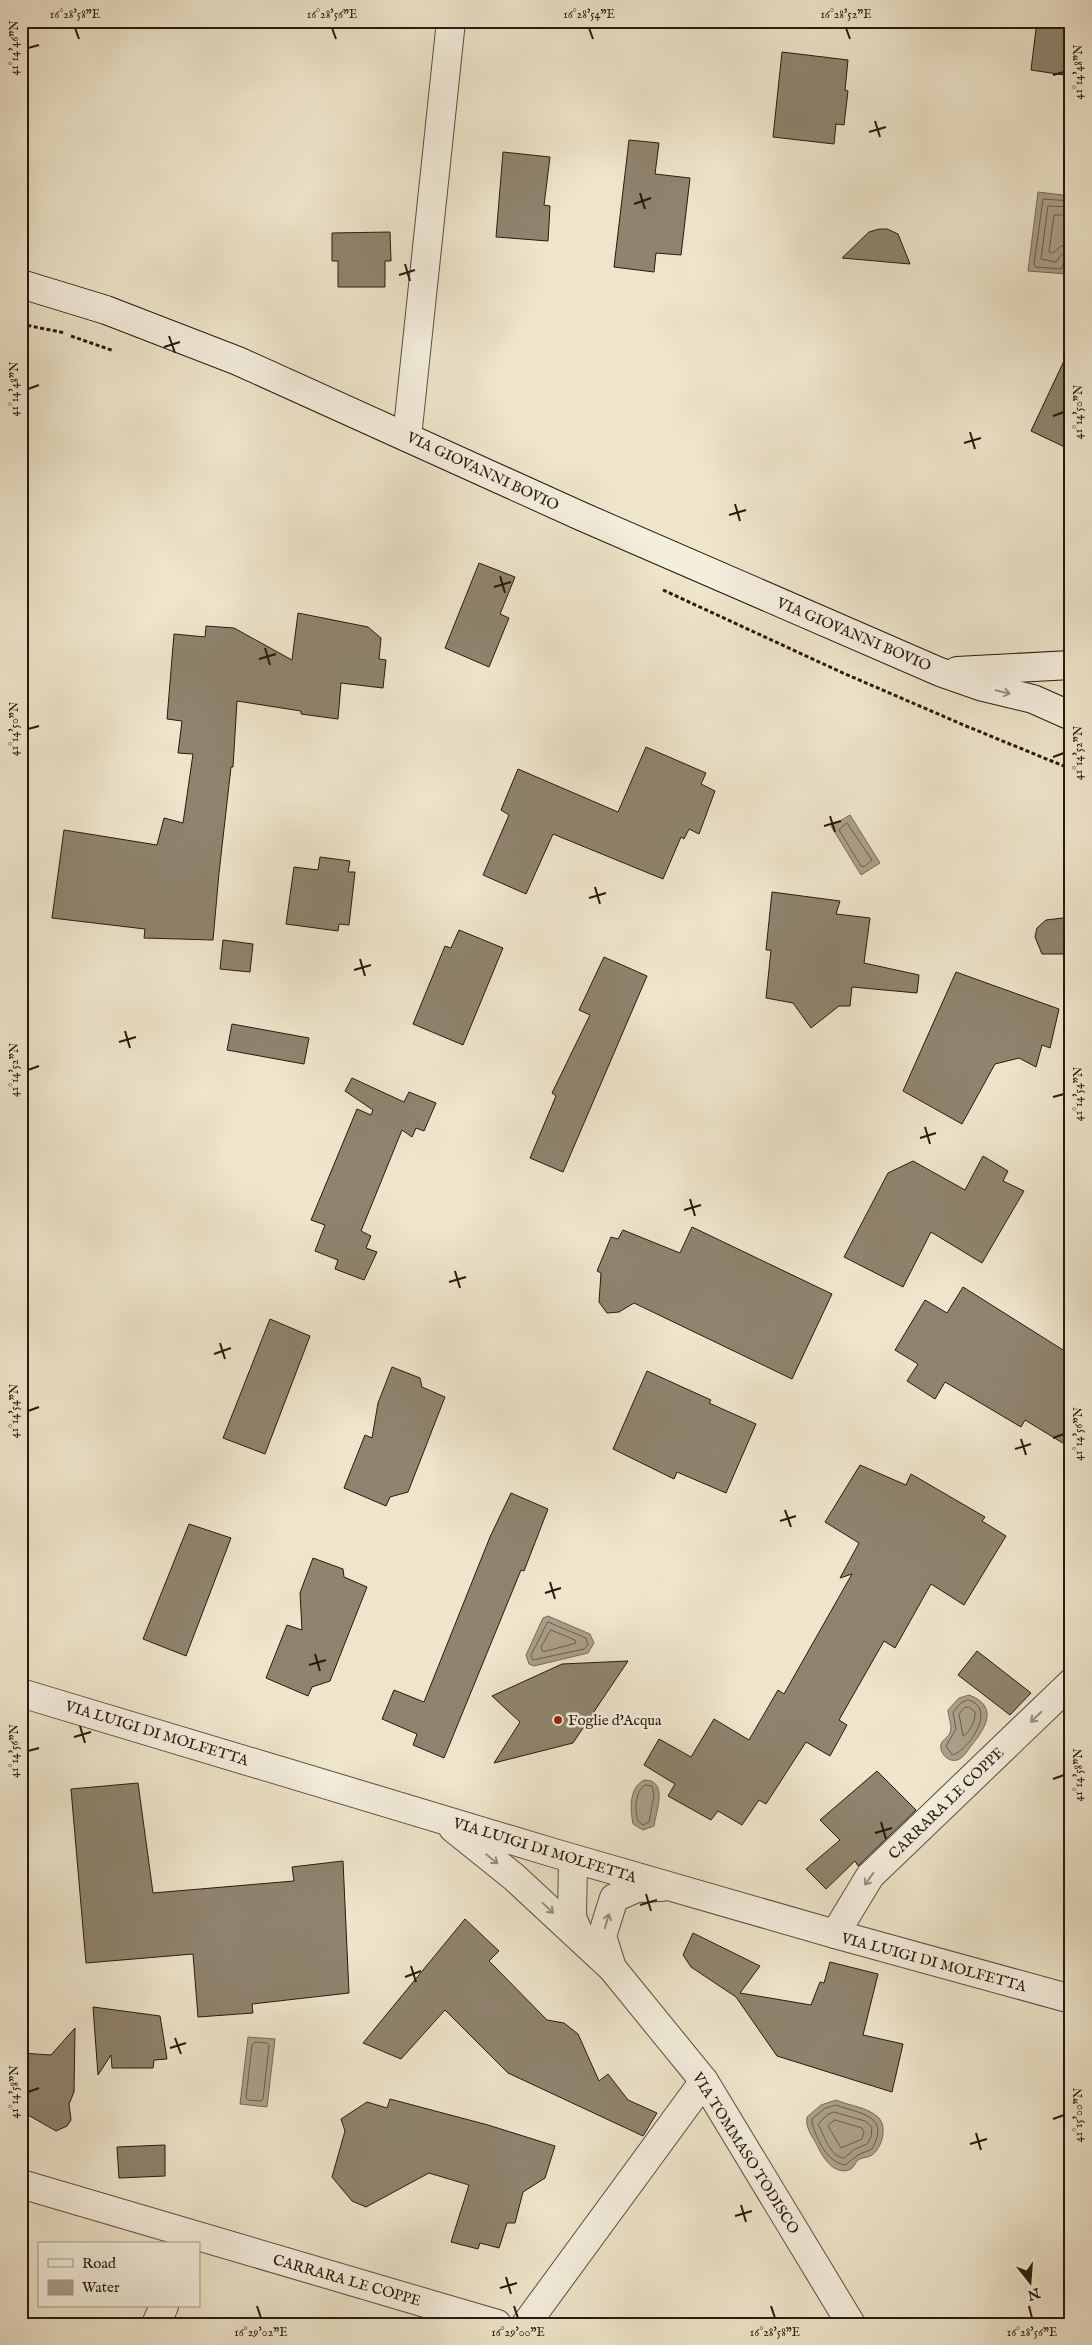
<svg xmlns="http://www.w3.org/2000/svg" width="1092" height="2345" font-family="'IM FELL English',serif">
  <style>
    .water { fill: #aba08a; stroke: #776a58 }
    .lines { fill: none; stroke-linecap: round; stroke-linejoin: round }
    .shore { stroke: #6a5d4b; stroke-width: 1 }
    .building { fill: #8f846f; stroke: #281a0c }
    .minor-casing { stroke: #5a4d3c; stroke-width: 30 }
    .secondary-casing { stroke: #281a0c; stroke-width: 30 }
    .path { stroke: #281a0c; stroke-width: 3; stroke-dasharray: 4 2.5; stroke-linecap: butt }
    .minor { stroke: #f4eedd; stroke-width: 28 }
    .secondary { stroke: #f4eedd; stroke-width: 28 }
    .oneway { stroke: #988f7f }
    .ticks { fill: none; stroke: #281a0c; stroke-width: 2 }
    .poi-dot { fill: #8f2418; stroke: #f4eedd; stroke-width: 2 }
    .labels { text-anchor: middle; stroke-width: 5; stroke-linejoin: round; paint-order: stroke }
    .street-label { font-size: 15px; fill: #281a0c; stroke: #f4eedd }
    .poi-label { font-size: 15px; fill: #281a0c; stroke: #f4eedd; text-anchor: start }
    .neatline { fill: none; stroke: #281a0c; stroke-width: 2 }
    .ticks-label { font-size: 12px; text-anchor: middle; fill: #281a0c }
  </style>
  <rect width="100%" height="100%" fill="#eee5cb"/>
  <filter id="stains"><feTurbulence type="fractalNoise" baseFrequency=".004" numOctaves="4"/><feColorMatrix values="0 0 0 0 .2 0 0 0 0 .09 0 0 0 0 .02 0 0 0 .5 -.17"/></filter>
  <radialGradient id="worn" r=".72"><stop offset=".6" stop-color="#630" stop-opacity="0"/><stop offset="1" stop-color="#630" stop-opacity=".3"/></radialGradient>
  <g class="water">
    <polygon points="1038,192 1071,196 1071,246 1067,274 1028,271"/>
    <polygon points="850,815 880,863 861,875 831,826"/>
    <polygon points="548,1616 590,1634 594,1643 588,1653 534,1666 529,1664 526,1655 543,1618"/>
    <path d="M969,1695C999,1706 986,1728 971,1746C968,1750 965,1755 961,1758C953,1764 943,1758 941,1749C939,1741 947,1739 950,1733C953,1726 948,1717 948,1710L959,1698Z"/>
    <path d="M644,1780C669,1780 656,1811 654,1826L643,1830L633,1824C630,1808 629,1788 644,1780Z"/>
    <polygon points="248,2037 275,2039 267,2107 240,2104"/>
    <path d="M836,2100C850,2106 867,2107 878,2117C888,2127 882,2148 872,2155C868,2158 862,2157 858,2160C855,2163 854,2167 851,2169C835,2177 822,2157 817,2145C812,2136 805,2127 807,2117L821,2105Z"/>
  </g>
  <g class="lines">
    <g class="shore">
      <polyline points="1071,201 1043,199 1034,264 1036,267 1061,269 1065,260 1071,259"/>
      <polyline points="1071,207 1048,206 1041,259 1056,262 1062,254 1071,252"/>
      <polyline points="1071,215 1054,215 1049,252 1053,253 1061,246 1071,245"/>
      <polygon points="847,823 872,860 864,867 861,866 839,830"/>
      <polygon points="548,1622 586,1638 588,1645 584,1649 533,1660 531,1656"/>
      <polygon points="551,1630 575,1640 576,1643 543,1652 541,1648"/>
      <path d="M968,1700C999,1708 967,1752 952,1755L946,1746L956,1729L953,1712L961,1703Z"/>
      <path d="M969,1707L975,1712C976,1720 970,1732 963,1736L959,1714L964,1708Z"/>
      <path d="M645,1785L652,1786L654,1795L649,1822L643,1825L638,1821C635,1810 634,1793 645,1785Z"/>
      <polygon points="255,2042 267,2043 269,2045 263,2099 261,2101 248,2100 246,2098 252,2045"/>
      <path d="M836,2105C860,2114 891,2115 872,2149L858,2155L845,2165C827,2162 817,2140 812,2123V2119L824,2109Z"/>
      <path d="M834,2112L865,2121L872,2127L871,2137L867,2144L855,2149L844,2158C830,2157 824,2135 818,2124L827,2115Z"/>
      <polygon points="835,2120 862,2128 864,2132 862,2139 841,2148 828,2126"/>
    </g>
  </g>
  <g class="building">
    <polygon points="1037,21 1071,21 1071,76 1031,70"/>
    <polygon points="782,52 848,60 845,90 848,91 844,125 836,124 834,144 773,137"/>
    <polygon points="629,140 659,143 655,174 690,178 681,255 656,253 654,272 614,267"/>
    <polygon points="503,152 550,157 544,205 550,206 548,241 496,237"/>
    <polygon points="879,229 887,229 898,234 910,264 842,258 869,232"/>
    <polygon points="390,232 391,261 385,261 385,287 338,287 338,261 332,261 332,233"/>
    <polygon points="1071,346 1071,450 1031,431"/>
    <polygon points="479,563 515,577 500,614 509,618 489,667 445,648"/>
    <polygon points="298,613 368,627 381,638 379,659 386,660 383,688 341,683 338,719 301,714 301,711 237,701 233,767 231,767 219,873 213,940 144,938 145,929 52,918 64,830 157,845 164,818 183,823 193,754 178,753 182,721 167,719 174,634 205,637 206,626 234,628 292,660"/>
    <polygon points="646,747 706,773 701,784 715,791 699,834 689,829 684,839 681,837 663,879 553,834 526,894 483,875 509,815 501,810 518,769 618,812"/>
    <polygon points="320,857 350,861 348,872 355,872 349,925 339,924 338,931 286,924 294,867 318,870"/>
    <polygon points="772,892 840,901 836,914 870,918 864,963 919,975 917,993 852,987 850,1006 839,1006 811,1028 793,1003 766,998 771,950 766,950"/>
    <polygon points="1071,917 1071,947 1063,954 1042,954 1035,937 1037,928 1046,920"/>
    <polygon points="459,930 503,948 463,1045 413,1024 445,946 451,948"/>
    <polygon points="223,940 253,944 250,972 220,969"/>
    <polygon points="604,957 647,976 563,1172 530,1158 556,1096 552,1093 590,1015 579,1010"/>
    <polygon points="956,972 1059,1009 1050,1048 1042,1045 1036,1067 1019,1058 995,1064 962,1124 903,1091"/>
    <polygon points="232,1024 309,1038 304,1064 227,1050"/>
    <polygon points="352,1078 404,1102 409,1092 436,1103 424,1131 416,1128 412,1137 402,1130 361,1231 371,1236 366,1248 377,1252 364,1280 335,1269 338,1260 315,1251 325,1225 311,1220 357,1109 371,1115 373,1110 345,1091"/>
    <polygon points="983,1156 1008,1171 1003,1181 1024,1191 982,1263 931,1232 903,1287 844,1257 888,1173 913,1161 965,1190"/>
    <polygon points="692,1227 832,1294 792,1379 634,1303 619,1312 607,1313 599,1302 601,1273 597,1271 611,1237 618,1239 623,1230 680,1253"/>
    <polygon points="963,1287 1071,1355 1071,1448 1025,1420 1021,1427 945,1382 935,1399 907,1381 918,1364 895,1350 925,1300 947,1313"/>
    <polygon points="270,1319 310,1336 265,1454 223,1438"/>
    <polygon points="392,1367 420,1378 422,1387 445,1397 408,1492 390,1497 386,1506 344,1488 365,1435 372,1438 378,1403"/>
    <polygon points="647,1371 711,1400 709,1403 756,1424 726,1493 677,1472 674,1479 613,1449"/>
    <polygon points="860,1465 906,1485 911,1474 985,1517 982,1521 1006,1536 964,1605 931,1584 895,1648 884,1641 839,1720 847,1725 830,1756 806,1742 766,1804 759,1800 742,1825 718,1811 711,1820 668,1796 675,1784 644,1765 659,1739 691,1757 714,1719 749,1740 778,1690 784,1694 852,1574 840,1578 859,1543 825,1522"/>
    <polygon points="511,1493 548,1509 524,1571 521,1570 444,1758 413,1745 417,1734 382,1719 394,1690 424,1702 490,1537"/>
    <polygon points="189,1524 231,1538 186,1656 143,1639"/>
    <polygon points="313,1558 343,1569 344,1577 367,1587 330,1681 312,1687 308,1696 266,1678 287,1625 302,1630 300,1593"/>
    <polygon points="977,1651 1031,1693 1010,1715 958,1675"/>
    <polygon points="628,1661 573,1743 494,1763 520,1722 492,1696 562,1664"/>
    <polygon points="877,1771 916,1810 858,1866 855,1861 826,1889 806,1869 840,1840 820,1820"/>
    <polygon points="138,1783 153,1893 294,1881 292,1867 343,1861 349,1993 252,2004 253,2013 198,2017 193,1954 86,1963 71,1789"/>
    <polygon points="465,1919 499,1951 489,1961 547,2020 564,2023 578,2034 599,2081 608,2074 628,2100 657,2113 643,2136 508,2073 445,2010 401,2059 363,2043"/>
    <polygon points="693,1933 760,1966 740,1993 811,2005 820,1982 824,1983 830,1962 878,1974 863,2035 903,2044 892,2092 777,2056 736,1997 691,1967 683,1955"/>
    <polygon points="93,2007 160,2016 167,2059 154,2060 153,2068 112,2068 111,2055 98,2075"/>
    <polygon points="75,2028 74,2092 69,2104 71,2120 67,2126 56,2131 21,2111 21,2053 51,2055"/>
    <polygon points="390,2099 488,2125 555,2146 545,2178 523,2192 515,2223 507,2223 499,2248 480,2243 478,2249 451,2242 469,2185 429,2173 366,2207 352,2201 332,2177 345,2131 341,2119 367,2102 387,2108"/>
    <polygon points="165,2145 165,2176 119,2178 117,2147"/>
  </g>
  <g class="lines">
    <g class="minor-casing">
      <g id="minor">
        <polyline points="407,437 451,21"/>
        <polyline points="21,1693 554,1853 835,1934 1071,1999"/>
        <polyline points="453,1828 514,1877 612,1968 704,2081 851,2324"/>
        <polyline points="573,1859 572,1917 581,1939"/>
        <polyline points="835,1934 870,1876 1071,1683"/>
        <polyline points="612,1968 602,1936 614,1898 637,1888 661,1887"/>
        <polyline points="21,2184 497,2324"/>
        <polyline points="156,2324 164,2306"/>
        <polyline points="526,2324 704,2081"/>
      </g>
    </g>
    <g class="secondary-casing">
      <g id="secondary">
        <polyline points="21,284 106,310 238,361 583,517 940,672 983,687 1033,699 1069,715"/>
        <polyline points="957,671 1071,665"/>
      </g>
    </g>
    <g class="path">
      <polyline points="21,324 65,333"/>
      <polyline points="71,336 114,351"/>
      <polyline points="663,590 843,673 966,726 1071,769"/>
    </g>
    <use href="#minor" class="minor"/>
    <use href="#secondary" class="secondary"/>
  </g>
  <defs><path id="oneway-shaft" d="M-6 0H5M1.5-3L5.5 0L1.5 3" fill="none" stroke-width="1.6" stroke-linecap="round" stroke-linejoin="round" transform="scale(1.25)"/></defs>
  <g class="oneway">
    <use href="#oneway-shaft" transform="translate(1003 692) rotate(14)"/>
    <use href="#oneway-shaft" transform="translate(1036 1717) rotate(136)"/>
    <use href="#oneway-shaft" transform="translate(492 1859) rotate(39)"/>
    <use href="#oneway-shaft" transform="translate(869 1879) rotate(126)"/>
    <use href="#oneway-shaft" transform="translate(548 1908) rotate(43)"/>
    <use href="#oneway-shaft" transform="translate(607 1921) rotate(-73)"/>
  </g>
  <path class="ticks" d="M75,28L79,39M332,28L336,39M589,28L593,39M846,28L850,39M28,48L39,45M1053,75L1064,72M875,121L880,137M869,132L886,127M640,193L645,209M634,204L651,198M405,264L410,281M399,275L415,270M169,336L175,353M164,347L180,342M28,389L39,385M1053,416L1064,412M970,432L975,449M964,443L981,438M735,504L740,521M729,515L746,510M500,576L505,593M494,587L511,582M265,648L270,665M259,659L276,654M28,729L39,726M1053,757L1064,753M830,816L835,832M824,826L841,821M595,887L600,904M589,898L606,893M360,959L365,976M354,970L371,965M125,1031L130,1048M119,1042L136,1037M28,1070L39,1066M1053,1097L1064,1094M925,1127L930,1144M920,1138L936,1133M690,1199L695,1216M684,1210L701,1205M455,1271L460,1288M449,1282L466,1277M220,1343L225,1359M214,1354L231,1348M28,1411L39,1407M1053,1438L1064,1434M1021,1439L1026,1455M1015,1449L1031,1444M785,1510L791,1527M780,1521L796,1516M550,1582L555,1599M545,1593L561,1588M315,1654L320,1671M309,1665L326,1660M80,1726L85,1743M74,1737L91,1732M28,1751L39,1748M1053,1779L1064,1775M881,1822L886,1839M875,1833L892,1828M646,1894L651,1911M640,1905L657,1900M411,1966L416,1982M405,1977L421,1971M175,2038L181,2054M170,2048L186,2043M28,2092L39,2088M1053,2119L1064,2115M976,2133L981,2150M970,2144L987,2139M741,2205L746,2222M735,2216L752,2211M506,2277L511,2294M500,2288L517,2283M257,2306L261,2318M514,2306L518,2318M771,2306L775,2318M1029,2306L1032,2318"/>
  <circle class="poi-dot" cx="558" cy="1720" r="5"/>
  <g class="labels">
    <g class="street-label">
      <text transform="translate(483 471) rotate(25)" y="5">VIA GIOVANNI BOVIO</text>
      <text transform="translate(854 634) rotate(23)" y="5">VIA GIOVANNI BOVIO</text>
      <text transform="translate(157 1733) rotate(17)" y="5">VIA LUIGI DI MOLFETTA</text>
      <text transform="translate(946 1803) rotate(-44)" y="5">CARRARA LE COPPE</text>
      <text transform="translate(545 1850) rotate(17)" y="5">VIA LUIGI DI MOLFETTA</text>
      <text transform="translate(934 1962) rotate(15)" y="5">VIA LUIGI DI MOLFETTA</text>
      <text transform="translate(746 2153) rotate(58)" y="5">VIA TOMMASO TODISCO</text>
      <text transform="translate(347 2280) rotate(16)" y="5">CARRARA LE COPPE</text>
    </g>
    <g class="poi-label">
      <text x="568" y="1725">Foglie d'Acqua</text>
    </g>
  </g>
  <rect width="1092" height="2345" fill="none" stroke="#eee5cb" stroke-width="55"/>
  <rect x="38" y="2242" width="162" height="65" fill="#f4eedd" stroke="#a29989"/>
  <rect x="48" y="2259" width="25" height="8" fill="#f4eedd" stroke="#a29989"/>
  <text x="82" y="2268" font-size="15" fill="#281a0c">Road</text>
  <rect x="48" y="2280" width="25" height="15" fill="#aba08a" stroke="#a29989"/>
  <text x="82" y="2292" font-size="15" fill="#281a0c">Water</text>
  <g transform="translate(1030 2282) rotate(163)" stroke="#f4eedd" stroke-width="4" paint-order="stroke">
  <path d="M0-4L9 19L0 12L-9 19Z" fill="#281a0c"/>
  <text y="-8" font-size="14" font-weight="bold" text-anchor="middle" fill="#281a0c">N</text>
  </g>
  <rect x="28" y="28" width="1036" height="2290" class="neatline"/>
  <g class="ticks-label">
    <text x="75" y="18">16°28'58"E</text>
    <text x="332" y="18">16°28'56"E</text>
    <text x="589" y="18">16°28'54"E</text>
    <text x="846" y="18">16°28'52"E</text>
    <text transform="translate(14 48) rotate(-90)" y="4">41°14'46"N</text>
    <text transform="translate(1078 72) rotate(-90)" y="4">41°14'48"N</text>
    <text transform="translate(14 389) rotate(-90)" y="4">41°14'48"N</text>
    <text transform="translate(1078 412) rotate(-90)" y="4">41°14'50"N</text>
    <text transform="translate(14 729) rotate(-90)" y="4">41°14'50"N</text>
    <text transform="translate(1078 753) rotate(-90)" y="4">41°14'52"N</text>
    <text transform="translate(14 1070) rotate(-90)" y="4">41°14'52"N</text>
    <text transform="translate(1078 1094) rotate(-90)" y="4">41°14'54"N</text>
    <text transform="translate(14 1411) rotate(-90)" y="4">41°14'54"N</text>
    <text transform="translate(1078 1434) rotate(-90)" y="4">41°14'56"N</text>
    <text transform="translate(14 1751) rotate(-90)" y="4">41°14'56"N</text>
    <text transform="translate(1078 1775) rotate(-90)" y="4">41°14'58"N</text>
    <text transform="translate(14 2092) rotate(-90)" y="4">41°14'58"N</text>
    <text transform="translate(1078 2115) rotate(-90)" y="4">41°15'00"N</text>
    <text x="261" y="2336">16°29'02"E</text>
    <text x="518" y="2336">16°29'00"E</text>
    <text x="775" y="2336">16°28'58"E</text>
    <text x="1032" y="2336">16°28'56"E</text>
  </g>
  <rect width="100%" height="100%" filter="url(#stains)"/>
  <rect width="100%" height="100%" fill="url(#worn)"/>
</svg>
